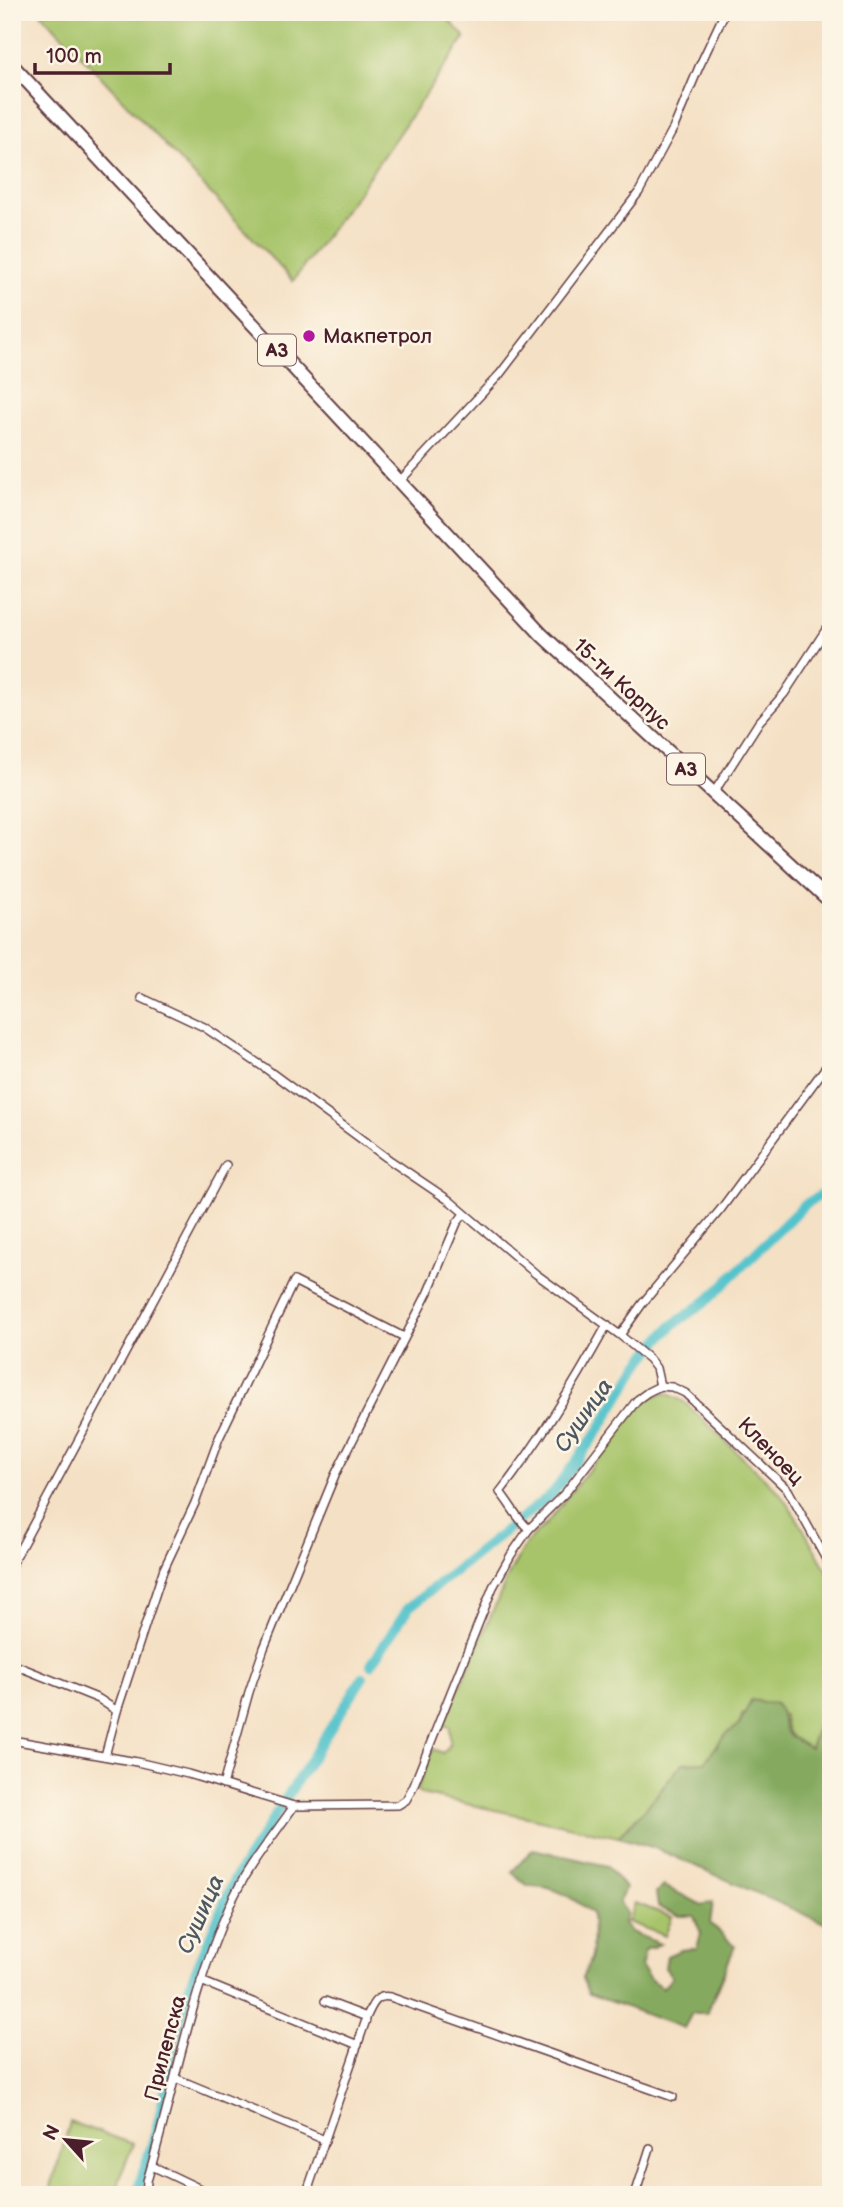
<svg xmlns="http://www.w3.org/2000/svg" width="843" height="2207" font-family="'Balsamiq Sans',sans-serif">
  <style>
    .green { fill: #a7c46b; stroke: #78724b; stroke-width: 2 }
    .forest { fill: #85aa5f; stroke: #686445; stroke-width: 2 }
    .lines { fill: none; stroke-linecap: round; stroke-linejoin: round }
    .canal { stroke: #55c3cc; stroke-width: 10 }
    .minor-casing { stroke: #643c42; stroke-width: 10 }
    .primary-casing { stroke: #643c42; stroke-width: 16 }
    .minor { stroke: #fff; stroke-width: 7 }
    .primary { stroke: #fff; stroke-width: 12 }
    .poi-dot { fill: #b5179e; stroke: #fcf5e5; stroke-width: 2.5 }
    .labels { text-anchor: middle; stroke-width: 5; stroke-linejoin: round; paint-order: stroke }
    .shield { fill: #fcf5e5; stroke: #7f5f63; stroke-width: 2 }
    .shield-label { font-size: 19px; font-weight: bold; fill: #4a1f2b }
    .poi-label { font-size: 21px; fill: #4a1f2b; stroke: #fcf5e5; text-anchor: start }
    .street-label { font-size: 21px; fill: #4a1f2b; stroke: #fcf5e5 }
    .water-label { font-size: 23px; font-style: italic; fill: #4e5863; stroke: #fcf5e5 }
  </style>
  <rect width="100%" height="100%" fill="#fcf5e5"/>
  <filter id="ink" filterUnits="userSpaceOnUse"><feTurbulence type="fractalNoise" baseFrequency=".0143" numOctaves="2"/><feDisplacementMap in="SourceGraphic" scale="14" xChannelSelector="R" yChannelSelector="G"/><feConvolveMatrix kernelMatrix="1 2 1 2 8 2 1 2 1" color-interpolation-filters="sRGB"/></filter>
  <filter id="wash" filterUnits="userSpaceOnUse"><feTurbulence type="fractalNoise" baseFrequency=".00686" numOctaves="4" result="noise"/><feDisplacementMap in="SourceGraphic" scale="28" xChannelSelector="R" yChannelSelector="G"/><feGaussianBlur stdDeviation="1.57" result="paint"/><feColorMatrix in="noise" values="0 0 0 0 0 0 0 0 0 0 0 0 0 0 0 0 0 1.4 0 .05"/><feComposite in="paint" operator="in"/></filter>
  <g filter="url(#wash)">
    <rect width="100%" height="100%" fill="#f4e0c4"/>
    <g class="green">
      <polygon points="40,12 441,12 465,37 354,198 293,281"/>
      <path d="M666,1393L683,1401L779,1492L800,1523L831,1578V1707L818,1725L810,1749C793,1738 785,1736 784,1715L743,1713L739,1725L724,1736L705,1762L683,1763L645,1809L618,1837L421,1794L417,1790L433,1749L443,1753L450,1744V1727L443,1725L509,1574L526,1543L546,1524L632,1415L651,1396Z"/>
      <polygon points="635,1903 672,1917 665,1936 628,1922"/>
      <polygon points="70,2122 133,2144 120,2178 117,2195 67,2195 50,2191"/>
    </g>
    <g class="forest">
      <path d="M751,1700L776,1704C784,1716 781,1721 786,1731C791,1739 802,1744 810,1748L818,1725L831,1707V1926L655,1848L618,1837L645,1809L683,1763L705,1762L724,1736L739,1725Z"/>
      <path d="M533,1849L607,1866L625,1888L619,1902L627,1913L624,1923L631,1932L660,1944L645,1950L641,1967L651,1980L663,1988L672,1977L665,1968L667,1956L681,1950L697,1948L701,1933L694,1916H680L658,1907L656,1893L664,1886L702,1905L713,1902L710,1923L735,1946L707,2013H692L684,2028L589,1994L582,1978C595,1957 593,1937 592,1913C571,1897 555,1885 528,1886L512,1872Z"/>
    </g>
    <g class="lines">
      <g class="canal">
        <polyline points="371,1665 408,1608 552,1494 599,1430 640,1363 659,1340 673,1325 710,1298 804,1205 831,1189"/>
        <polyline points="136,2195 156,2131 170,2068 170,2058 191,1982 234,1880 363,1677"/>
      </g>
    </g>
  </g>
  <g filter="url(#ink)">
    <g class="lines">
      <g class="minor-casing">
        <g id="minor">
          <polyline points="399,482 500,374 639,192 674,127 699,67 725,12"/>
          <polyline points="713,794 759,722 784,694 831,622"/>
          <polyline points="142,998 204,1027 265,1068 391,1161 450,1201 536,1274 620,1335 649,1359 656,1368 660,1386"/>
          <polyline points="12,1272 13,1269"/>
          <polyline points="620,1335 642,1304 721,1209 831,1060"/>
          <path d="M529,1529C516,1518 511,1505 500,1492C541,1440 575,1383 607,1325"/>
          <polyline points="12,1564 226,1165"/>
          <polyline points="12,1664 99,1699 117,1711 105,1756"/>
          <polyline points="117,1711 163,1571 195,1503 219,1438 294,1281 404,1337"/>
          <polyline points="12,1740 137,1762 188,1774 294,1806 398,1805 406,1800 413,1787 493,1587 511,1555 529,1529 566,1492 637,1400 648,1392 660,1386 672,1387 685,1393 788,1490 831,1568"/>
          <polyline points="223,1785 249,1692 264,1648 335,1475 428,1292 457,1223 464,1214"/>
          <polyline points="201,1981 358,2045"/>
          <path d="M366,2018C372,2006 375,1994 390,1997L673,2097"/>
          <polyline points="175,2078 325,2140"/>
          <polyline points="152,2166 213,2195"/>
          <path d="M146,2195L147,2181C175,2089 190,1993 230,1905C245,1870 272,1838 294,1806"/>
          <polyline points="306,2195 366,2020 364,2016 325,2001"/>
          <polyline points="635,2195 650,2148"/>
        </g>
      </g>
      <g class="primary-casing">
        <polyline id="primary" points="12,65 542,635 831,902"/>
      </g>
      <use href="#minor" class="minor"/>
      <use href="#primary" class="primary"/>
    </g>
  </g>
  <circle class="poi-dot" cx="309" cy="336" r="7"/>
  <g class="labels">
    <g class="shield">
      <rect x="258" y="334.5" width="38" height="31" rx="5"/>
      <rect x="667" y="753.5" width="38" height="31" rx="5"/>
    </g>
    <g class="shield-label">
      <text x="277" y="357">A3</text>
      <text x="686" y="776">A3</text>
    </g>
    <g class="poi-label">
      <text x="323" y="343">Макпетрол</text>
    </g>
    <g class="street-label">
      <text transform="translate(622 684) rotate(43)" y="7">15-ти Корпус</text>
      <text transform="translate(771 1451) rotate(46)" y="7">Кленоец</text>
      <text transform="translate(165 2048) rotate(-75)" y="7">Прилепска</text>
    </g>
    <g class="water-label">
      <text transform="translate(583 1415) rotate(-55)" y="8">Сушица</text>
      <text transform="translate(200 1914) rotate(-66)" y="8">Сушица</text>
    </g>
  </g>
  <rect width="843" height="2207" fill="none" stroke="#fcf5e5" stroke-width="42"/>
  <g transform="translate(66 2140) rotate(297)" stroke="#fcf5e5" stroke-width="5" paint-order="stroke">
  <path d="M0-5L12 26L0 18L-12 26Z" fill="#4a1f2b"/>
  <text y="-10" font-size="19" font-weight="bold" text-anchor="middle" fill="#4a1f2b">N</text>
  </g>
  <path d="M35 63v10h135v-10" fill="none" stroke="#4a1f2b" stroke-width="3.5"/>
  <text x="46" y="63" font-size="21" fill="#4a1f2b" stroke="#fcf5e5" stroke-width="5" paint-order="stroke">100 m</text>
</svg>
